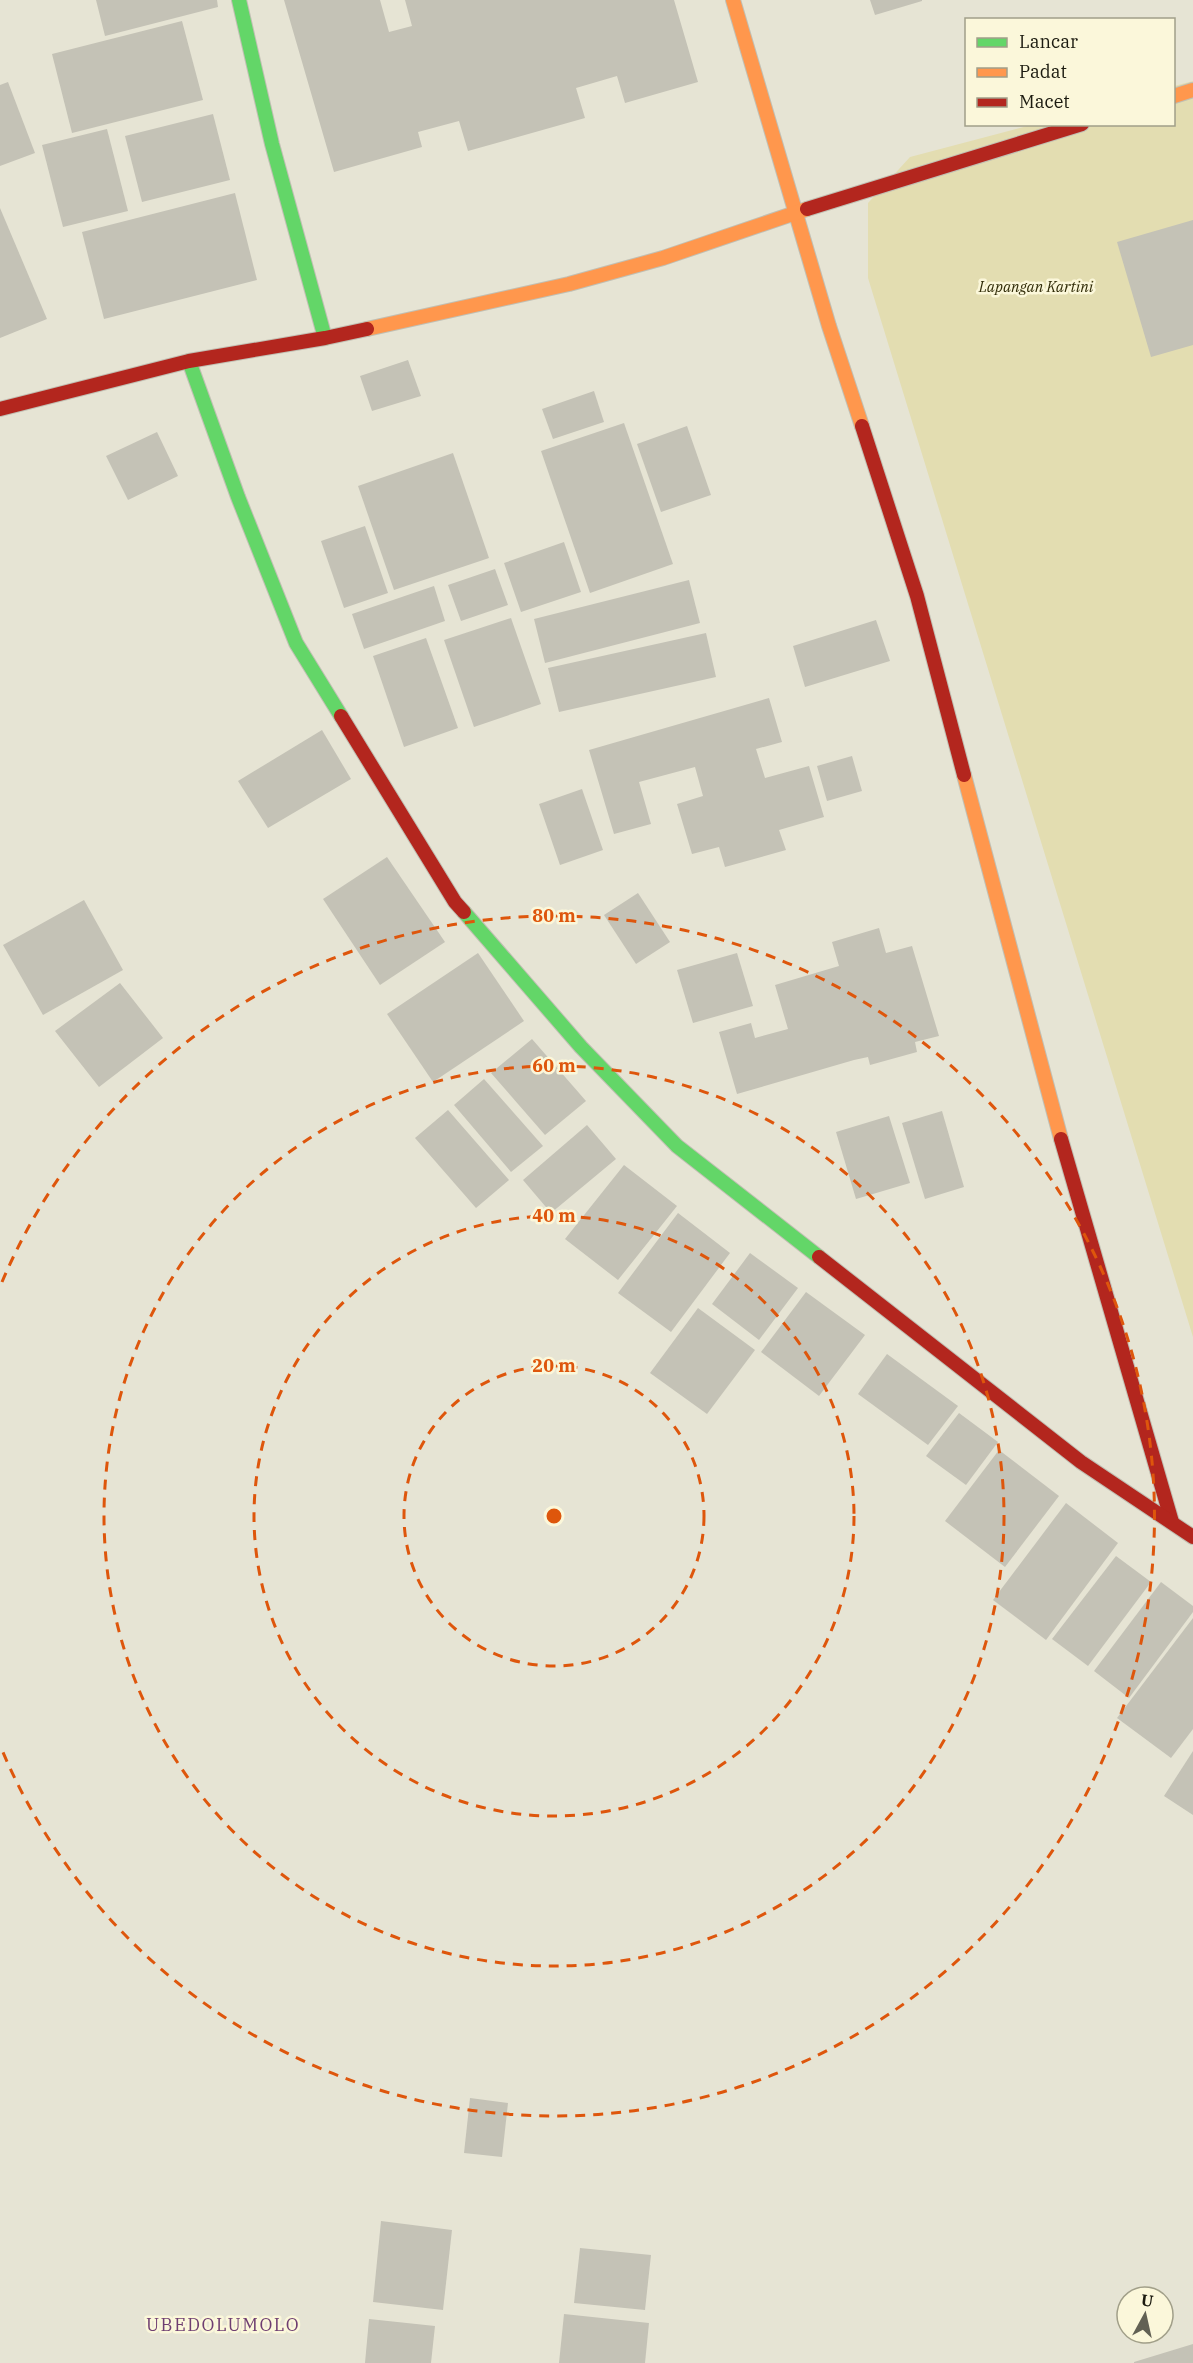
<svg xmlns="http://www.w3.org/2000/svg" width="1193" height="2363" font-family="'IBM Plex Serif',serif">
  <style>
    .green { fill: #e3ddb1 }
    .building { fill: #c4c2b6 }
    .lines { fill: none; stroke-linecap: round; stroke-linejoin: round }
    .fast-casing { stroke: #c1bfb3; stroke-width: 16 }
    .slow-casing { stroke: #c1bfb3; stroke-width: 16 }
    .jam-casing { stroke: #c1bfb3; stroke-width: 16 }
    .fast { stroke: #63d668; stroke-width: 14 }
    .slow { stroke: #ff974d; stroke-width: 14 }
    .jam { stroke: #b3261e; stroke-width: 14 }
    .ring { fill: none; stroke: #de560c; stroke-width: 3; stroke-dasharray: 10 8 }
    .labels { text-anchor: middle; stroke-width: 5; stroke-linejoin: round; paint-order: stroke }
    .park-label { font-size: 15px; font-style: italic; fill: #312c08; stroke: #fbf7da }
    .quarter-label { font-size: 18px; letter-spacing: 1.5px; fill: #6e3e71; stroke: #fbf7da }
    .centre { fill: #de560c; stroke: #fbf7da; stroke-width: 3 }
    .ring-label { font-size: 18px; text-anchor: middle; font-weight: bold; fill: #de560c; stroke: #fbf7da; stroke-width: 5; stroke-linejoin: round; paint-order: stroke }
  </style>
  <rect width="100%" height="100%" fill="#e6e4d4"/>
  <polygon class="green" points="1193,81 1193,1337 868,278 868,203 910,157 1031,125 1174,124 1174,86"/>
  <g class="building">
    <polygon points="96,0 217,0 218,7 105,36"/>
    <polygon points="284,0 380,0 389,32 412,26 405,0 674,0 698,82 625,103 617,76 576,88 585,118 468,151 459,121 418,132 422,147 334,172"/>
    <polygon points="870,0 922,0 922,1 875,15"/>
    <polygon points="182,21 203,100 72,133 52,54"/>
    <polygon points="8,82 35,153 0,166 0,85"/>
    <polygon points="213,114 230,180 142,202 125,136"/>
    <polygon points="107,129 128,211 63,227 42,145"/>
    <polygon points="235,193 257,280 104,319 82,232"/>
    <polygon points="0,208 47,319 0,338"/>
    <polygon points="1193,220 1193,345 1151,357 1117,242"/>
    <polygon points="408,360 421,396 372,411 360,376"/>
    <polygon points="594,391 604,422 553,439 542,409"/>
    <polygon points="624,423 673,564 590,593 541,451"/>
    <polygon points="687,426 711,495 661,512 637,444"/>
    <polygon points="157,432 178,476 128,500 106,456"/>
    <polygon points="453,453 489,558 394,590 358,486"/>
    <polygon points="365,526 388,593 344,608 321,541"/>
    <polygon points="564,542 581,592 521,612 504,563"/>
    <polygon points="495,569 508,605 461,621 448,585"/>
    <polygon points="689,580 700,623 545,663 534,619"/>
    <polygon points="434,586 445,621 364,649 352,614"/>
    <polygon points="511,618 541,704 474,727 444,640"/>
    <polygon points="876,620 890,661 805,687 793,646"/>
    <polygon points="706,633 716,677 559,712 548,668"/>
    <polygon points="426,638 458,728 404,747 373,656"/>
    <polygon points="769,698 782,742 756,749 765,778 809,766 824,817 779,830 786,850 725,867 719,847 692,854 677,804 703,796 695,767 639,782 651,824 614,834 589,750"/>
    <polygon points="322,730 351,779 268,828 238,781"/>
    <polygon points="852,756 862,791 827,801 817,766"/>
    <polygon points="582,789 603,850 560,865 539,804"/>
    <polygon points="387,857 445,942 380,985 323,899"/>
    <polygon points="638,893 670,942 636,964 604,915"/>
    <polygon points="84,900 123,970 43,1015 3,945"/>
    <polygon points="879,928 886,953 912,946 939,1036 915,1042 917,1052 870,1065 868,1057 854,1060 737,1094 719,1032 751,1023 755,1038 788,1029 775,985 839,966 832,942"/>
    <polygon points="478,953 524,1021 433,1082 387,1014"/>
    <polygon points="737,953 753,1006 693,1023 677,970"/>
    <polygon points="120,983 163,1038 99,1087 55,1031"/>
    <polygon points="532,1039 586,1101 545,1135 491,1073"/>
    <polygon points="484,1079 543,1146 511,1172 454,1105"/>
    <polygon points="448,1110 509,1180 476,1208 415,1138"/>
    <polygon points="942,1111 964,1187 925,1199 902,1123"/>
    <polygon points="889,1116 910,1183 856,1199 836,1132"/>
    <polygon points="587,1125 616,1159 551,1213 523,1180"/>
    <polygon points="624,1165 677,1206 618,1280 565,1239"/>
    <polygon points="678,1213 730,1253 671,1332 618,1293"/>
    <polygon points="750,1253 798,1288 759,1340 712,1304"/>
    <polygon points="806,1292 865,1335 819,1396 761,1352"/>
    <polygon points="698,1308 755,1350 707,1414 650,1373"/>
    <polygon points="887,1354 958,1406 928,1445 858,1394"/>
    <polygon points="959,1413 998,1442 966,1485 926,1456"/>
    <polygon points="999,1450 1059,1496 1005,1567 945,1521"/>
    <polygon points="1066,1503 1118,1543 1046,1640 993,1600"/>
    <polygon points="1116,1556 1151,1582 1088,1666 1052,1639"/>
    <polygon points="1161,1582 1193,1606 1193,1612 1129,1698 1094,1671"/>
    <polygon points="1193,1618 1193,1729 1171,1758 1117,1718"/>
    <polygon points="1193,1751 1193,1815 1164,1796"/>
    <polygon points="470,2098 508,2103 502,2157 464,2153"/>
    <polygon points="381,2221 452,2230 443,2310 373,2302"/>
    <polygon points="580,2248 651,2255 645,2310 574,2303"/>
    <polygon points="564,2314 649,2323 645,2363 559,2363"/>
    <polygon points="369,2319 435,2326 431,2363 365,2363"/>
    <polygon points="1193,2344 1193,2363 1134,2363 1134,2362"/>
  </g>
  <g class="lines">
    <g class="fast-casing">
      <g id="fast">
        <polyline points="239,0 272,144 325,338"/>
        <polyline points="189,361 238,497 296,643 341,716"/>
        <polyline points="464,912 581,1047 677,1146 819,1257"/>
      </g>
    </g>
    <g class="slow-casing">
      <g id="slow">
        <polyline points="733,0 829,326 862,426"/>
        <polyline points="1174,96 1193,90"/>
        <polyline points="367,329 569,284 663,258 807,209"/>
        <polyline points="964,775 1061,1139"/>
      </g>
    </g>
    <g class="jam-casing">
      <g id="jam">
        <polyline points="807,209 1082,124"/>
        <polyline points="0,409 189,361 325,338 367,329"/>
        <polyline points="862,426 917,596 964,775"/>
        <polyline points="341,716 455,902 464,912"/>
        <polyline points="1061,1139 1172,1522"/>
        <polyline points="819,1257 1081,1462 1193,1537"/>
      </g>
    </g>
    <use href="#fast" class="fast"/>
    <use href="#slow" class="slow"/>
    <use href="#jam" class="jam"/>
  </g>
  <g class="ring">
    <circle cx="554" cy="1516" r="150"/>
    <circle cx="554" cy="1516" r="300"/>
    <circle cx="554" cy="1516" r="450"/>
    <path d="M2 1282A600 600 0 1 1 2 1750"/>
  </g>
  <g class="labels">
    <g class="park-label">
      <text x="1036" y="292">Lapangan Kartini</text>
    </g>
    <g class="quarter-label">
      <text x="223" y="2331">UBEDOLUMOLO</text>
    </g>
  </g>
  <circle cx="554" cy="1516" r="9" class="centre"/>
  <g class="ring-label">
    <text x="554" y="922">80 m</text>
    <text x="554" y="1072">60 m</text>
    <text x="554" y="1222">40 m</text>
    <text x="554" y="1372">20 m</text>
  </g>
  <rect x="965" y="18" width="210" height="108" fill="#fbf7da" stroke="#a19f89" stroke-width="1.5"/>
  <rect x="977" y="38" width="30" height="9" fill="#63d668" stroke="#a19f89" stroke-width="1.5"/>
  <text x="1019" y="48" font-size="18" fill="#1b1a0f">Lancar</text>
  <rect x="977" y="68" width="30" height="9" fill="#ff974d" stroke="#a19f89" stroke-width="1.5"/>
  <text x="1019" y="78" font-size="18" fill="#1b1a0f">Padat</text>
  <rect x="977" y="98" width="30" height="9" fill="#b3261e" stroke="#a19f89" stroke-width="1.5"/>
  <text x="1019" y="108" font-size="18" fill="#1b1a0f">Macet</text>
  <g transform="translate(1145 2315) rotate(8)"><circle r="28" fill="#fbf7da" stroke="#a19f89" stroke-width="1.5"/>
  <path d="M0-4.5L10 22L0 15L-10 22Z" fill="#626154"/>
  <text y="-9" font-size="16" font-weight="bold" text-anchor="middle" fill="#1b1a0f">U</text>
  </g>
</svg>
